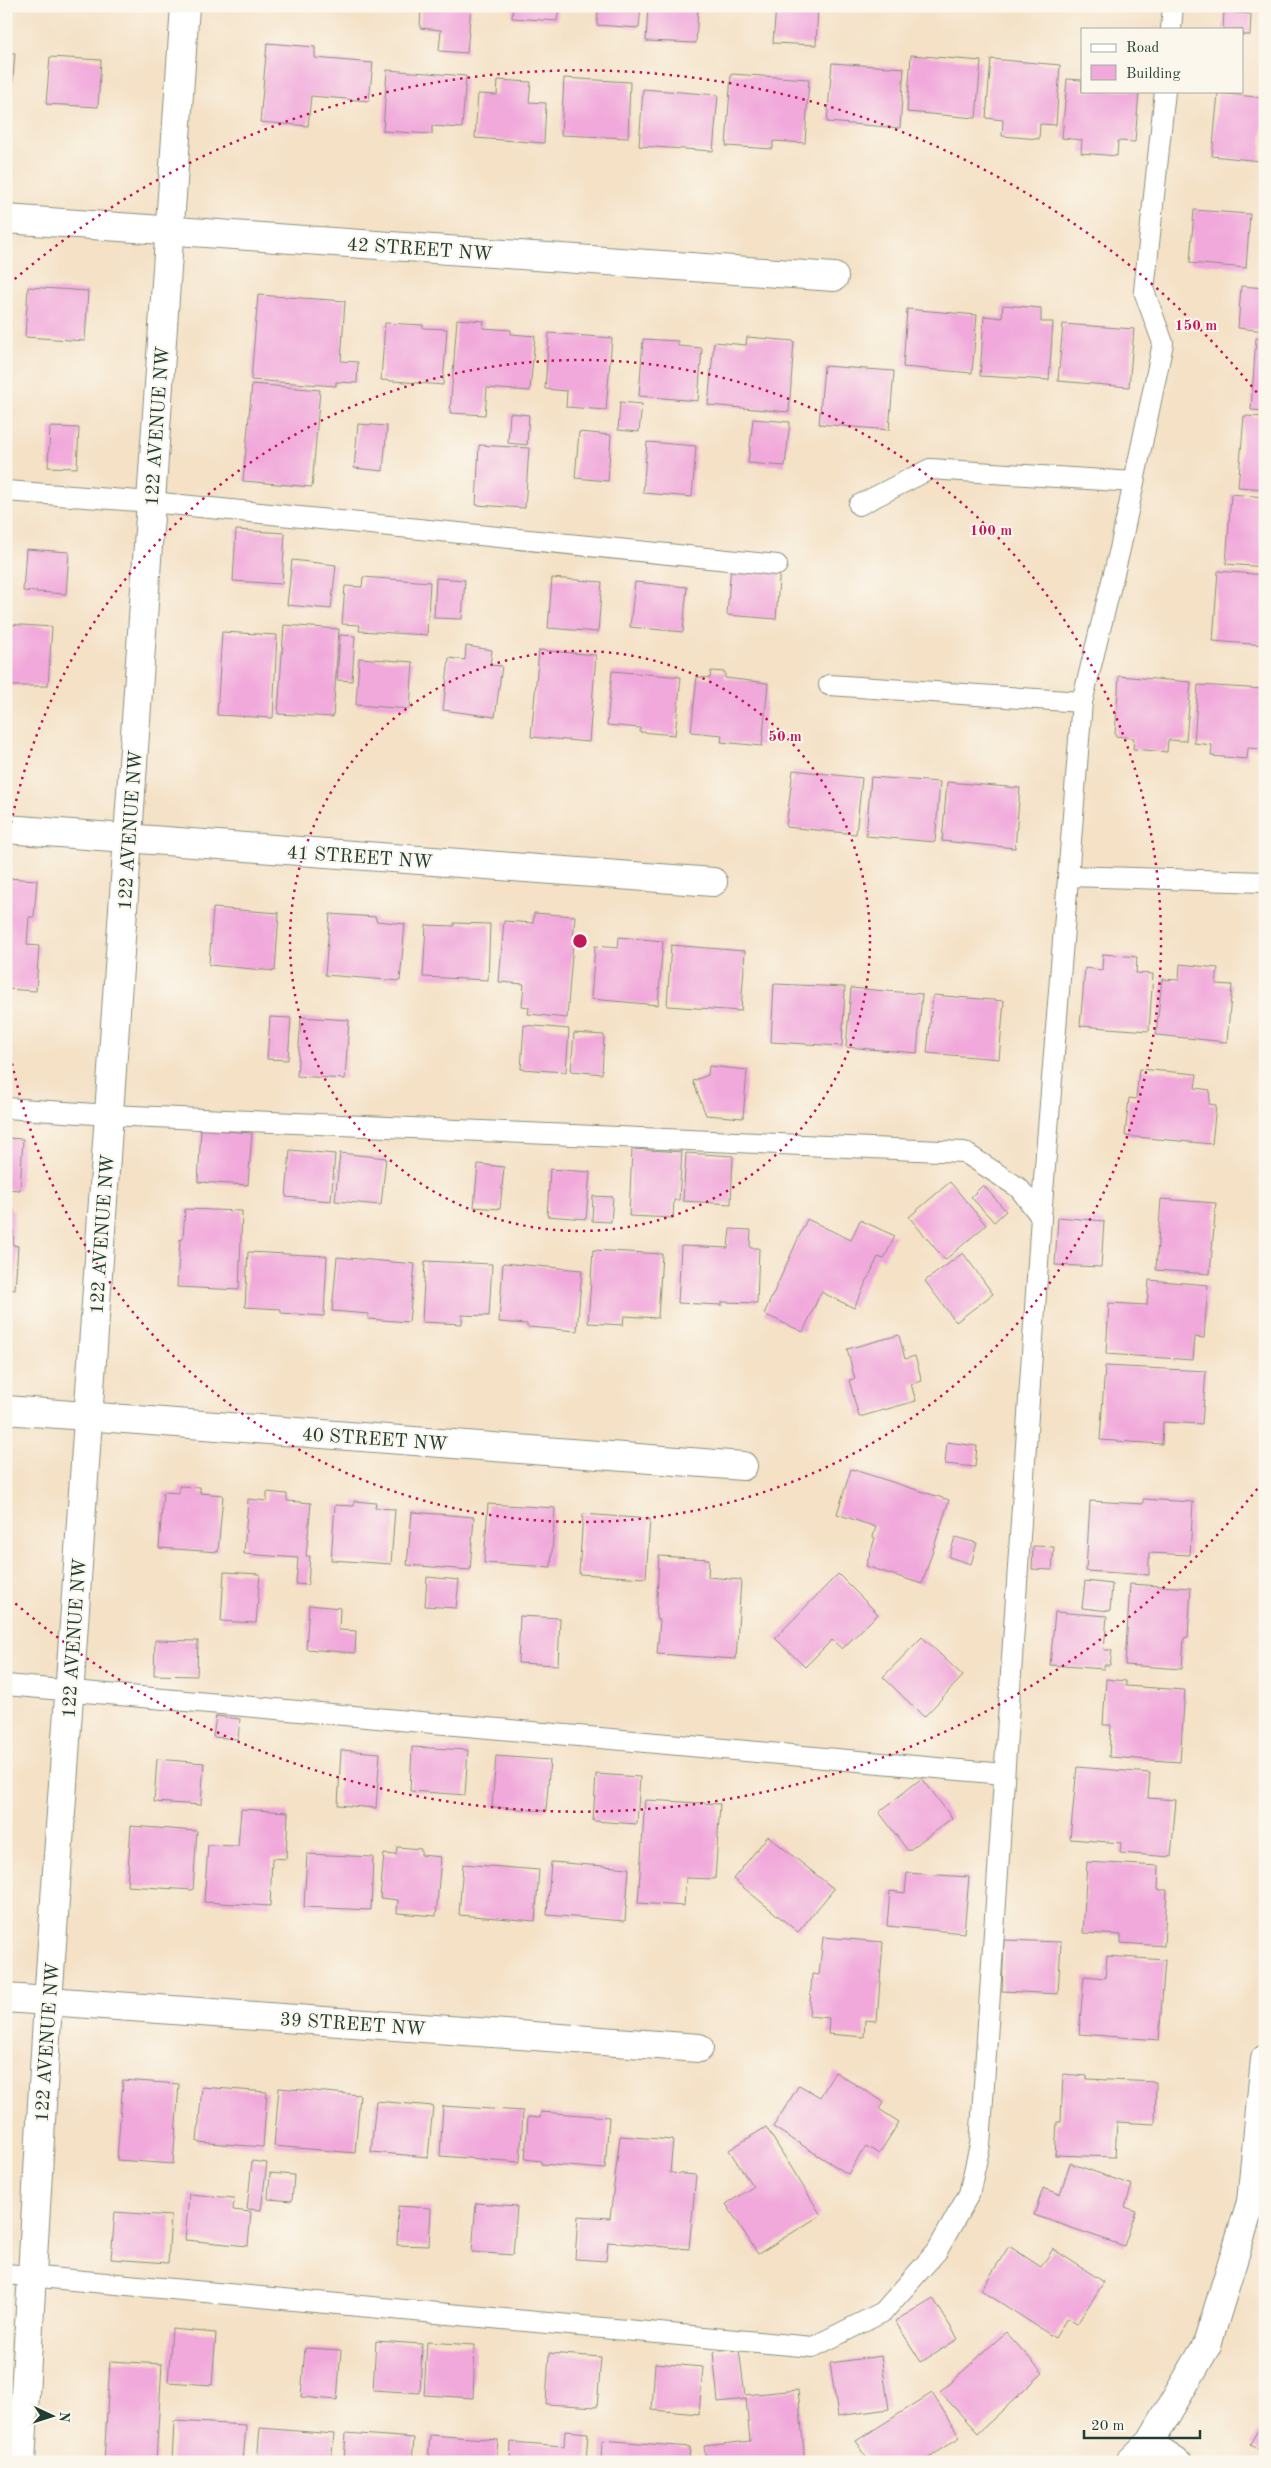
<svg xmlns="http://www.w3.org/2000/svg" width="1271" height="2468" font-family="'Old Standard TT',serif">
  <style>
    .building { fill: #f1a8db }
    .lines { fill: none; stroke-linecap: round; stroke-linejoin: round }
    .service-casing { stroke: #8a8f7d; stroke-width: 22 }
    .minor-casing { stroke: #8a8f7d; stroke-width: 30 }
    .service { stroke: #fff; stroke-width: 20 }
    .minor { stroke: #fff; stroke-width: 28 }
    .ring { fill: none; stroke: #c2185b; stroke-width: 2.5; stroke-dasharray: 2.5 5 }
    .labels { text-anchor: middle; stroke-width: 4; stroke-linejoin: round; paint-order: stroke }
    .street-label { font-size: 19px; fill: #1f3d34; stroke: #fbf7ec }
    .centre { fill: #c2185b; stroke: #fbf7ec; stroke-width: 2.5 }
    .ring-label { font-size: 15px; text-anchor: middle; font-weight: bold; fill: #c2185b; stroke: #fbf7ec; stroke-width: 4; stroke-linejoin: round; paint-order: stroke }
  </style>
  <rect width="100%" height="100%" fill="#fbf7ec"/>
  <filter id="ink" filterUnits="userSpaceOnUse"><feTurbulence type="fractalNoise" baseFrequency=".02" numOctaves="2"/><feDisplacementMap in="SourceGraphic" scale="10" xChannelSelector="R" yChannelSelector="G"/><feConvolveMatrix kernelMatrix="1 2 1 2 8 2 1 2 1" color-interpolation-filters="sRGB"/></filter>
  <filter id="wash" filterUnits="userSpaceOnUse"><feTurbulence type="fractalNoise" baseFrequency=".0096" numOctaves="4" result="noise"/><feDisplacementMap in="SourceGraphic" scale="20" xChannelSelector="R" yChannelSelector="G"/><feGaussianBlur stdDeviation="1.12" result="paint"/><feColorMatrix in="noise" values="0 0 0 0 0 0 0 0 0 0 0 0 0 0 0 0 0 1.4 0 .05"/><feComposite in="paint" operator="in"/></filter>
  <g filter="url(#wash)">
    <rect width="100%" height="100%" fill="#f4e1c6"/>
    <g id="blocks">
      <g class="building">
        <polygon points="350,6 380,6 379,11 350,10"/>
        <polygon points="421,6 471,6 467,53 439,51 441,30 420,28"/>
        <polygon points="513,6 559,6 557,21 512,18"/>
        <polygon points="598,6 641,6 639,28 597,25"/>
        <polygon points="648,6 698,6 696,43 646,41"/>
        <polygon points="776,6 818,6 816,45 773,43"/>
        <polygon points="1224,12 1251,14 1250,35 1242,35 1242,29 1223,29"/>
        <polygon points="267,43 315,47 315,58 373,63 369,101 311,96 308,126 260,122"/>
        <polygon points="6,53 15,53 11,102 6,101"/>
        <polygon points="911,55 981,61 976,118 907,112"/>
        <polygon points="50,57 101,60 98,107 46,104"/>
        <polygon points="991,59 1060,65 1056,125 1040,124 1039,139 1002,136 1003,120 986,118"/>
        <polygon points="832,63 904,68 900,128 827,122"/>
        <polygon points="387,70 466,76 462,128 432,126 432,134 383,131"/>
        <polygon points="731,74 809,79 805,143 773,141 773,149 726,146"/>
        <polygon points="564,78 630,82 628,138 561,135"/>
        <polygon points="1067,79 1082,80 1082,91 1139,91 1135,142 1118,141 1117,156 1081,153 1082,140 1062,138"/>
        <polygon points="498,80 531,82 529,102 546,103 544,143 475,138 478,94 497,95"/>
        <polygon points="643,89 718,95 713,151 639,146"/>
        <polygon points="1218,93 1265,98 1260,161 1212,156"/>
        <polygon points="1194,210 1250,214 1246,268 1190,263"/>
        <polygon points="1241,286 1265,288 1265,331 1238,328"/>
        <polygon points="28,287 88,291 85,341 25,337"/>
        <polygon points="258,295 345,301 341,361 358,362 357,383 336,382 336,386 251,380"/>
        <polygon points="1003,305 1041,308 1041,322 1053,322 1049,380 980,376 984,316 1002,318"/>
        <polygon points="907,309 977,315 972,373 903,367"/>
        <polygon points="457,319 484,321 483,328 511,330 511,334 535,336 530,391 487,388 485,415 450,413"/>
        <polygon points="385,323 423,325 423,328 447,329 443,385 381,380"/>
        <polygon points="1063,324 1134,329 1129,387 1058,381"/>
        <polygon points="549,333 612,338 606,410 566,407 567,391 545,389"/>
        <polygon points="747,337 794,341 789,412 708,405 714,342 746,345"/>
        <polygon points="1256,338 1265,339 1265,411 1251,410"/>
        <polygon points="643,339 678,341 678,346 702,348 698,401 639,396"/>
        <polygon points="824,366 894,371 889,430 819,424"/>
        <polygon points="252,384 320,390 312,487 243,481"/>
        <polygon points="620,402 642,404 639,432 618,430"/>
        <polygon points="510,413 529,415 527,445 508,443"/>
        <polygon points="1244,416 1265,417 1265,489 1238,487"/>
        <polygon points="753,419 790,422 785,466 748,463"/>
        <polygon points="358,424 387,426 383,471 354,468"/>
        <polygon points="50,427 79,428 77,468 48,467"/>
        <polygon points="579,432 611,435 608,481 575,478"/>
        <polygon points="647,442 696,446 692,497 643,493"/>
        <polygon points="479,445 529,448 525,508 476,505"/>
        <polygon points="1231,494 1265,497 1265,567 1226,564"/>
        <polygon points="236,530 285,533 282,584 233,581"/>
        <polygon points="26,549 69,552 66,594 23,591"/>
        <polygon points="292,560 336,565 331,609 287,605"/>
        <polygon points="731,564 780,567 776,619 727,615"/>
        <polygon points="1218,571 1265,575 1265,645 1213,641"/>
        <polygon points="363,577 430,582 427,635 359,631 360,625 342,624 345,586 362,587"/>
        <polygon points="436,578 465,580 462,619 434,618"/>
        <polygon points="552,578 602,582 598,632 548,628"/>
        <polygon points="635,582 687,587 683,632 630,627"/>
        <polygon points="6,624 52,627 48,686 6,686"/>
        <polygon points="284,625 339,629 333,717 278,714"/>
        <polygon points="222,632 277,635 273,718 217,715"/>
        <polygon points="340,635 355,636 352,681 337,680"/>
        <polygon points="466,646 492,650 490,665 502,666 495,717 443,710 449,658 465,660"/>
        <polygon points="539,650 596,655 589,742 531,737"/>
        <polygon points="359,658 413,662 410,709 356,705"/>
        <polygon points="612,671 681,677 675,735 640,732 640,728 607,725"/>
        <polygon points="711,671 725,672 725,678 768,683 762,746 721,742 722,735 691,732 697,677 710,678"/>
        <polygon points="1119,676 1191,682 1186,741 1168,740 1167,752 1133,749 1134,738 1115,736"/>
        <polygon points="1198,685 1265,689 1264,749 1248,748 1247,759 1211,756 1212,745 1194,743"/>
        <polygon points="793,770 862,778 856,834 786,827"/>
        <polygon points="871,777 940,782 935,842 866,836"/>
        <polygon points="947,782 1020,788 1015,848 942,841"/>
        <polygon points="6,878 37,880 34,917 29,917 27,945 39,946 36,991 6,989"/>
        <polygon points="213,908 279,913 275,971 209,965"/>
        <polygon points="534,913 575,916 567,1018 528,1014 529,1007 522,1006 524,984 499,982 504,921 533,923"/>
        <polygon points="330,914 376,917 376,921 405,924 400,981 325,975"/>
        <polygon points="454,923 490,924 488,980 423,977 426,925 454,926"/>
        <polygon points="619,937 663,941 658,1005 591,999 595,946 618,948"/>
        <polygon points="671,945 745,951 741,1011 667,1006"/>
        <polygon points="1103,954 1137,957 1136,973 1153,974 1149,1031 1080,1026 1085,968 1102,970"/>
        <polygon points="1180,964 1218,968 1216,984 1232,985 1227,1042 1156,1035 1162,979 1179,980"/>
        <polygon points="774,984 845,987 842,1046 771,1042"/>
        <polygon points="851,988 922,994 917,1053 846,1047"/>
        <polygon points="933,995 1004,1001 999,1059 927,1053"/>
        <polygon points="270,1017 291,1018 288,1060 267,1059"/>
        <polygon points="301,1017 349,1020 345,1079 297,1076"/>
        <polygon points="524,1025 569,1029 566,1072 521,1069"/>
        <polygon points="574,1033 604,1035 602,1074 571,1071"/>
        <polygon points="709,1066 747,1070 743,1118 706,1115 693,1081 708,1075"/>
        <polygon points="1139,1069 1197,1074 1195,1088 1210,1090 1209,1104 1216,1105 1212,1144 1125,1136 1129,1098 1136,1099"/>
        <polygon points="201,1129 252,1133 248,1185 198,1182"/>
        <polygon points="6,1138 23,1139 20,1190 6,1189"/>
        <polygon points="632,1149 682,1152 679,1200 674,1200 673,1218 629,1216"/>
        <polygon points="290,1150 335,1154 331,1201 286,1197"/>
        <polygon points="340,1153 386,1158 381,1205 335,1201"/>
        <polygon points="686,1153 733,1156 731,1204 683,1201"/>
        <polygon points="478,1164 504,1167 500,1209 474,1207"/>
        <polygon points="550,1169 590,1172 586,1219 547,1216"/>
        <polygon points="950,1182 986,1225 945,1260 909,1217"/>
        <polygon points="983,1185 1006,1211 994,1222 971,1197"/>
        <polygon points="593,1196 613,1197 611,1222 592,1221"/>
        <polygon points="1161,1199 1216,1203 1210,1274 1156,1270"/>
        <polygon points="185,1209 242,1211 239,1290 177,1287 180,1239 183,1239"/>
        <polygon points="6,1210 14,1210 13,1245 18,1246 15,1290 6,1289"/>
        <polygon points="1058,1217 1104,1221 1101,1267 1055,1265"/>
        <polygon points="807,1219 851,1240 860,1220 895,1236 884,1259 878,1257 854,1308 821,1292 803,1332 764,1314"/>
        <polygon points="730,1229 751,1230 750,1248 759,1248 757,1303 722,1302 722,1305 678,1303 681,1246 728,1248"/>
        <polygon points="593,1250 662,1254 658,1318 624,1316 623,1325 588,1323"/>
        <polygon points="248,1252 327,1256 324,1316 281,1313 281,1309 245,1307"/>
        <polygon points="963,1253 993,1294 956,1322 925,1281"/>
        <polygon points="337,1257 415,1264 409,1322 368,1319 369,1314 332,1311"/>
        <polygon points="425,1261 492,1264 489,1316 462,1315 462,1324 422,1322"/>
        <polygon points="503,1263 582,1270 577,1331 527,1327 527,1324 499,1322"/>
        <polygon points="1149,1280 1208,1285 1204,1338 1195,1337 1193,1360 1106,1354 1109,1303 1147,1305"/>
        <polygon points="899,1335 905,1359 915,1356 922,1381 911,1384 916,1401 859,1417 849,1380 855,1379 847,1349"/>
        <polygon points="1105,1366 1206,1371 1202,1424 1163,1422 1162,1444 1100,1440"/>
        <polygon points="947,1442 977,1446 975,1467 945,1464"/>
        <polygon points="851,1469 949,1500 922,1584 866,1566 875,1538 873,1537 876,1527 837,1514"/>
        <polygon points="179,1486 200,1487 200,1493 223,1495 218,1552 159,1548 163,1492 179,1493"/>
        <polygon points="267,1492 287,1494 287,1501 311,1503 306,1556 310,1556 308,1585 296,1584 298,1558 244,1554 248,1499 267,1501"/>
        <polygon points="1143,1499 1193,1502 1190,1555 1149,1553 1149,1575 1086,1571 1090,1501 1143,1504"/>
        <polygon points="354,1501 376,1503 375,1508 395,1509 391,1564 331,1560 335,1505 354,1506"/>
        <polygon points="488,1504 555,1508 551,1567 484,1563"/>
        <polygon points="412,1512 474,1517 470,1570 407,1565"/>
        <polygon points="583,1514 650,1519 646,1578 579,1574"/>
        <polygon points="955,1537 977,1543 971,1564 949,1557"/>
        <polygon points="1033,1546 1054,1547 1052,1570 1032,1569"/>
        <polygon points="659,1556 709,1559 708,1577 741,1580 736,1659 657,1654 660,1620 656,1619"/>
        <polygon points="224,1572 260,1574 256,1623 221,1621"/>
        <polygon points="838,1574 878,1614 842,1649 832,1640 805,1667 775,1638"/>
        <polygon points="427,1577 459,1580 456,1608 425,1606"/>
        <polygon points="1085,1581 1112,1584 1110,1611 1082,1608"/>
        <polygon points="1130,1584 1191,1588 1188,1637 1184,1638 1182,1669 1125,1665"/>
        <polygon points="309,1605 340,1608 339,1630 356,1631 355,1653 306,1649"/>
        <polygon points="1055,1612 1107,1616 1104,1650 1112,1650 1110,1665 1104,1665 1104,1669 1050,1665"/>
        <polygon points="520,1616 560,1618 558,1665 518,1663"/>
        <polygon points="922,1637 963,1676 924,1717 883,1677"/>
        <polygon points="155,1640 198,1641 197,1676 154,1675"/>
        <polygon points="1106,1679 1126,1681 1126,1686 1185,1690 1180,1762 1109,1757 1111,1725 1103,1725"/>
        <polygon points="216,1716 240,1719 238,1739 213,1737"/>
        <polygon points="412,1747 468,1750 465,1795 410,1791"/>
        <polygon points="341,1750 380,1753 376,1808 338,1805"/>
        <polygon points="496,1756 550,1760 546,1811 492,1807"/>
        <polygon points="157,1759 204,1763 201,1805 154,1802"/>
        <polygon points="1077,1767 1150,1773 1148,1798 1176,1800 1171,1857 1120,1853 1121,1843 1070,1839"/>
        <polygon points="596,1774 640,1777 637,1824 593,1821"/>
        <polygon points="922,1778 952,1818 908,1851 879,1812"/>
        <polygon points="645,1800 720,1804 715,1879 686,1878 684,1906 638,1903"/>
        <polygon points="241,1809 288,1812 286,1859 272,1858 270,1906 204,1902 208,1845 238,1846"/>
        <polygon points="131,1826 197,1831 193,1890 127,1886"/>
        <polygon points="768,1836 834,1889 798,1932 733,1879"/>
        <polygon points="397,1847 421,1849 421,1855 441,1857 436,1916 397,1913 398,1900 380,1898 384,1854 396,1855"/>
        <polygon points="307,1854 373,1857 371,1910 304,1907"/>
        <polygon points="551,1862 629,1868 625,1921 547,1915"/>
        <polygon points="1087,1862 1159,1866 1158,1890 1167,1890 1164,1946 1121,1943 1121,1935 1083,1933"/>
        <polygon points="463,1864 539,1870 535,1921 459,1915"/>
        <polygon points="907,1873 969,1877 964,1933 887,1926 890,1891 905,1893"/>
        <polygon points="823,1937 883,1942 877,2021 865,2020 864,2037 828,2034 829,2018 809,2016 812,1974 819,1975"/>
        <polygon points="1004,1940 1061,1942 1058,1994 1002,1991"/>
        <polygon points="1107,1956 1165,1960 1159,2040 1079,2034 1084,1976 1105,1978"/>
        <polygon points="835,2072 884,2102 879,2109 899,2122 879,2154 866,2146 848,2174 773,2127 799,2085 820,2097"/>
        <polygon points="1063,2074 1087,2076 1087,2079 1156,2082 1155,2124 1117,2122 1115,2157 1055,2155 1057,2122 1061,2122"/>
        <polygon points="123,2080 179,2084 173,2164 117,2160"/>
        <polygon points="202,2087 267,2092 263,2147 197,2142"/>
        <polygon points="279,2088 360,2095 355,2153 274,2146"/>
        <polygon points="376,2101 433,2106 428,2157 371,2152"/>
        <polygon points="443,2106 523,2111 520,2162 440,2156"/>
        <polygon points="541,2112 609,2117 605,2169 541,2164 541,2161 525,2159 528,2117 540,2118"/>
        <polygon points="766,2127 821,2215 758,2254 726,2204 753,2187 729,2150"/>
        <polygon points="620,2136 673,2140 670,2173 696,2175 689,2249 608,2242 606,2261 575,2259 578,2216 610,2218"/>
        <polygon points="252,2161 267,2163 261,2210 247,2209"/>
        <polygon points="1070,2163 1132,2185 1125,2207 1136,2211 1124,2246 1034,2215 1043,2188 1060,2194"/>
        <polygon points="270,2173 294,2175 292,2201 268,2199"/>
        <polygon points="189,2194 234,2198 233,2210 251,2212 248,2246 185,2240"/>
        <polygon points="476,2203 517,2206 513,2255 472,2252"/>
        <polygon points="398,2206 431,2208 429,2246 397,2245"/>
        <polygon points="115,2212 171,2216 168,2263 111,2259"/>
        <polygon points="1009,2246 1041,2267 1053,2249 1104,2282 1077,2324 1067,2318 1055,2338 981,2290"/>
        <polygon points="933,2298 958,2339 921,2362 895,2321"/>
        <polygon points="172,2329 216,2333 212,2385 168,2382"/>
        <polygon points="1006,2332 1043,2373 978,2433 940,2392"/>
        <polygon points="376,2341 422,2344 420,2393 373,2390"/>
        <polygon points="427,2342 475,2345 473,2398 424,2395"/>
        <polygon points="305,2348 341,2350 337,2400 301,2397"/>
        <polygon points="739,2349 745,2395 798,2390 805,2462 706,2462 704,2446 750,2441 746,2399 718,2402 713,2352"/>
        <polygon points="549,2353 601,2357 597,2407 546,2404"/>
        <polygon points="881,2356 889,2409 838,2416 830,2363"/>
        <polygon points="110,2361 162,2364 156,2462 104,2462"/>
        <polygon points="655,2363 703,2367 699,2414 652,2410"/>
        <polygon points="932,2393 960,2437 921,2462 870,2462 856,2441"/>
        <polygon points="1265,2418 1265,2453 1250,2444"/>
        <polygon points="174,2421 246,2425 243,2462 172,2462"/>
        <polygon points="260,2428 334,2434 331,2462 257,2462"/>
        <polygon points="565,2431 588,2433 586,2462 510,2462 511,2442 564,2446"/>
        <polygon points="346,2433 414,2438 412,2462 344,2462"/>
        <polygon points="430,2435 498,2440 496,2462 428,2462"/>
        <polygon points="602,2440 690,2447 689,2462 601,2462"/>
      </g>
    </g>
  </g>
  <g filter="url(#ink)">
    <use href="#blocks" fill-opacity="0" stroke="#8a8f7d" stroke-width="1"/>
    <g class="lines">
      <g class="service-casing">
        <g id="service">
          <polyline points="1171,29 1173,6"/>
          <polyline points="6,491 151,502 777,565"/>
          <polyline points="859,505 930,469 1134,482"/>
          <polyline points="829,685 1082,702"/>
          <polyline points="1068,876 1265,882"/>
          <polyline points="6,1108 109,1115 964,1152 1019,1188 1041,1217 980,2145 969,2194 937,2251 883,2312 813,2347 6,2274"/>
          <polyline points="1041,1217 1082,702 1120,549 1163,343 1144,291 1165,91"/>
          <polyline points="6,1685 1004,1774"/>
          <polyline points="1151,2441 1183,2462"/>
        </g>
      </g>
      <g class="minor-casing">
        <g id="minor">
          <polyline points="6,219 834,277"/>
          <polyline points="6,829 713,882"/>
          <polyline points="6,1410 743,1466"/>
          <polyline points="6,1998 699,2048"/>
          <polyline points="21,2462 48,2002 185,6"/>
          <polyline points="1130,2462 1151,2441 1207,2345 1251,2202 1265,2059"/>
        </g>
      </g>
      <use href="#service" class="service"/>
      <use href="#minor" class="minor"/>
    </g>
  </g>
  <g class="ring">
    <circle cx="580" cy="941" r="290"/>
    <path d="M7 845A581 581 0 1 1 7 1037"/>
    <path d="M1262 1483A871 871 0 0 1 9 1598M9 284A871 871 0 0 1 1262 399"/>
  </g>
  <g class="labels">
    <g class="street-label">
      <text transform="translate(420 248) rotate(4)" y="7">42 STREET NW</text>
      <text transform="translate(156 426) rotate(-86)" y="7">122 AVENUE NW</text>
      <text transform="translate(129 830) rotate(-86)" y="7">122 AVENUE NW</text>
      <text transform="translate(360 856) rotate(4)" y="7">41 STREET NW</text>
      <text transform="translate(101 1234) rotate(-86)" y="7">122 AVENUE NW</text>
      <text transform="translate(375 1438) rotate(4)" y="7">40 STREET NW</text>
      <text transform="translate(73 1638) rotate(-86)" y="7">122 AVENUE NW</text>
      <text transform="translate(353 2023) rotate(4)" y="7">39 STREET NW</text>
      <text transform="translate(46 2042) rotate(-86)" y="7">122 AVENUE NW</text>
    </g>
  </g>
  <circle cx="580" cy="941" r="8" class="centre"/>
  <g class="ring-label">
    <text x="1196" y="330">150 m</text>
    <text x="991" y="535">100 m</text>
    <text x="785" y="741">50 m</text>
  </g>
  <rect width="1271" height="2468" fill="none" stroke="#fbf7ec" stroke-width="25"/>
  <rect x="1081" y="28" width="162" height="65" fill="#fbf7ec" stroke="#a3ada2"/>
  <rect x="1091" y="44" width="25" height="8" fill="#ffffff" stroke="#a3ada2"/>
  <text x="1126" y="52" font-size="15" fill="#1f3d34">Road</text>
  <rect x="1091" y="65" width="25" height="15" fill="#f1a8db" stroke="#a3ada2"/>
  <text x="1126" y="78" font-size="15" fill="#1f3d34">Building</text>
  <g transform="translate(52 2416) rotate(94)" stroke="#fbf7ec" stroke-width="4" paint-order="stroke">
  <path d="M0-4L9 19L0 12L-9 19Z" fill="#1f3d34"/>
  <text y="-8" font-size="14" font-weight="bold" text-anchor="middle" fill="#1f3d34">N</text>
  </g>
  <path d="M1084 2430v8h116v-8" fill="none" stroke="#1f3d34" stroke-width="2.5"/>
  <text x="1091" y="2430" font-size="15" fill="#1f3d34" stroke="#fbf7ec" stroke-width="4" paint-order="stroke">20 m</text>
</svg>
